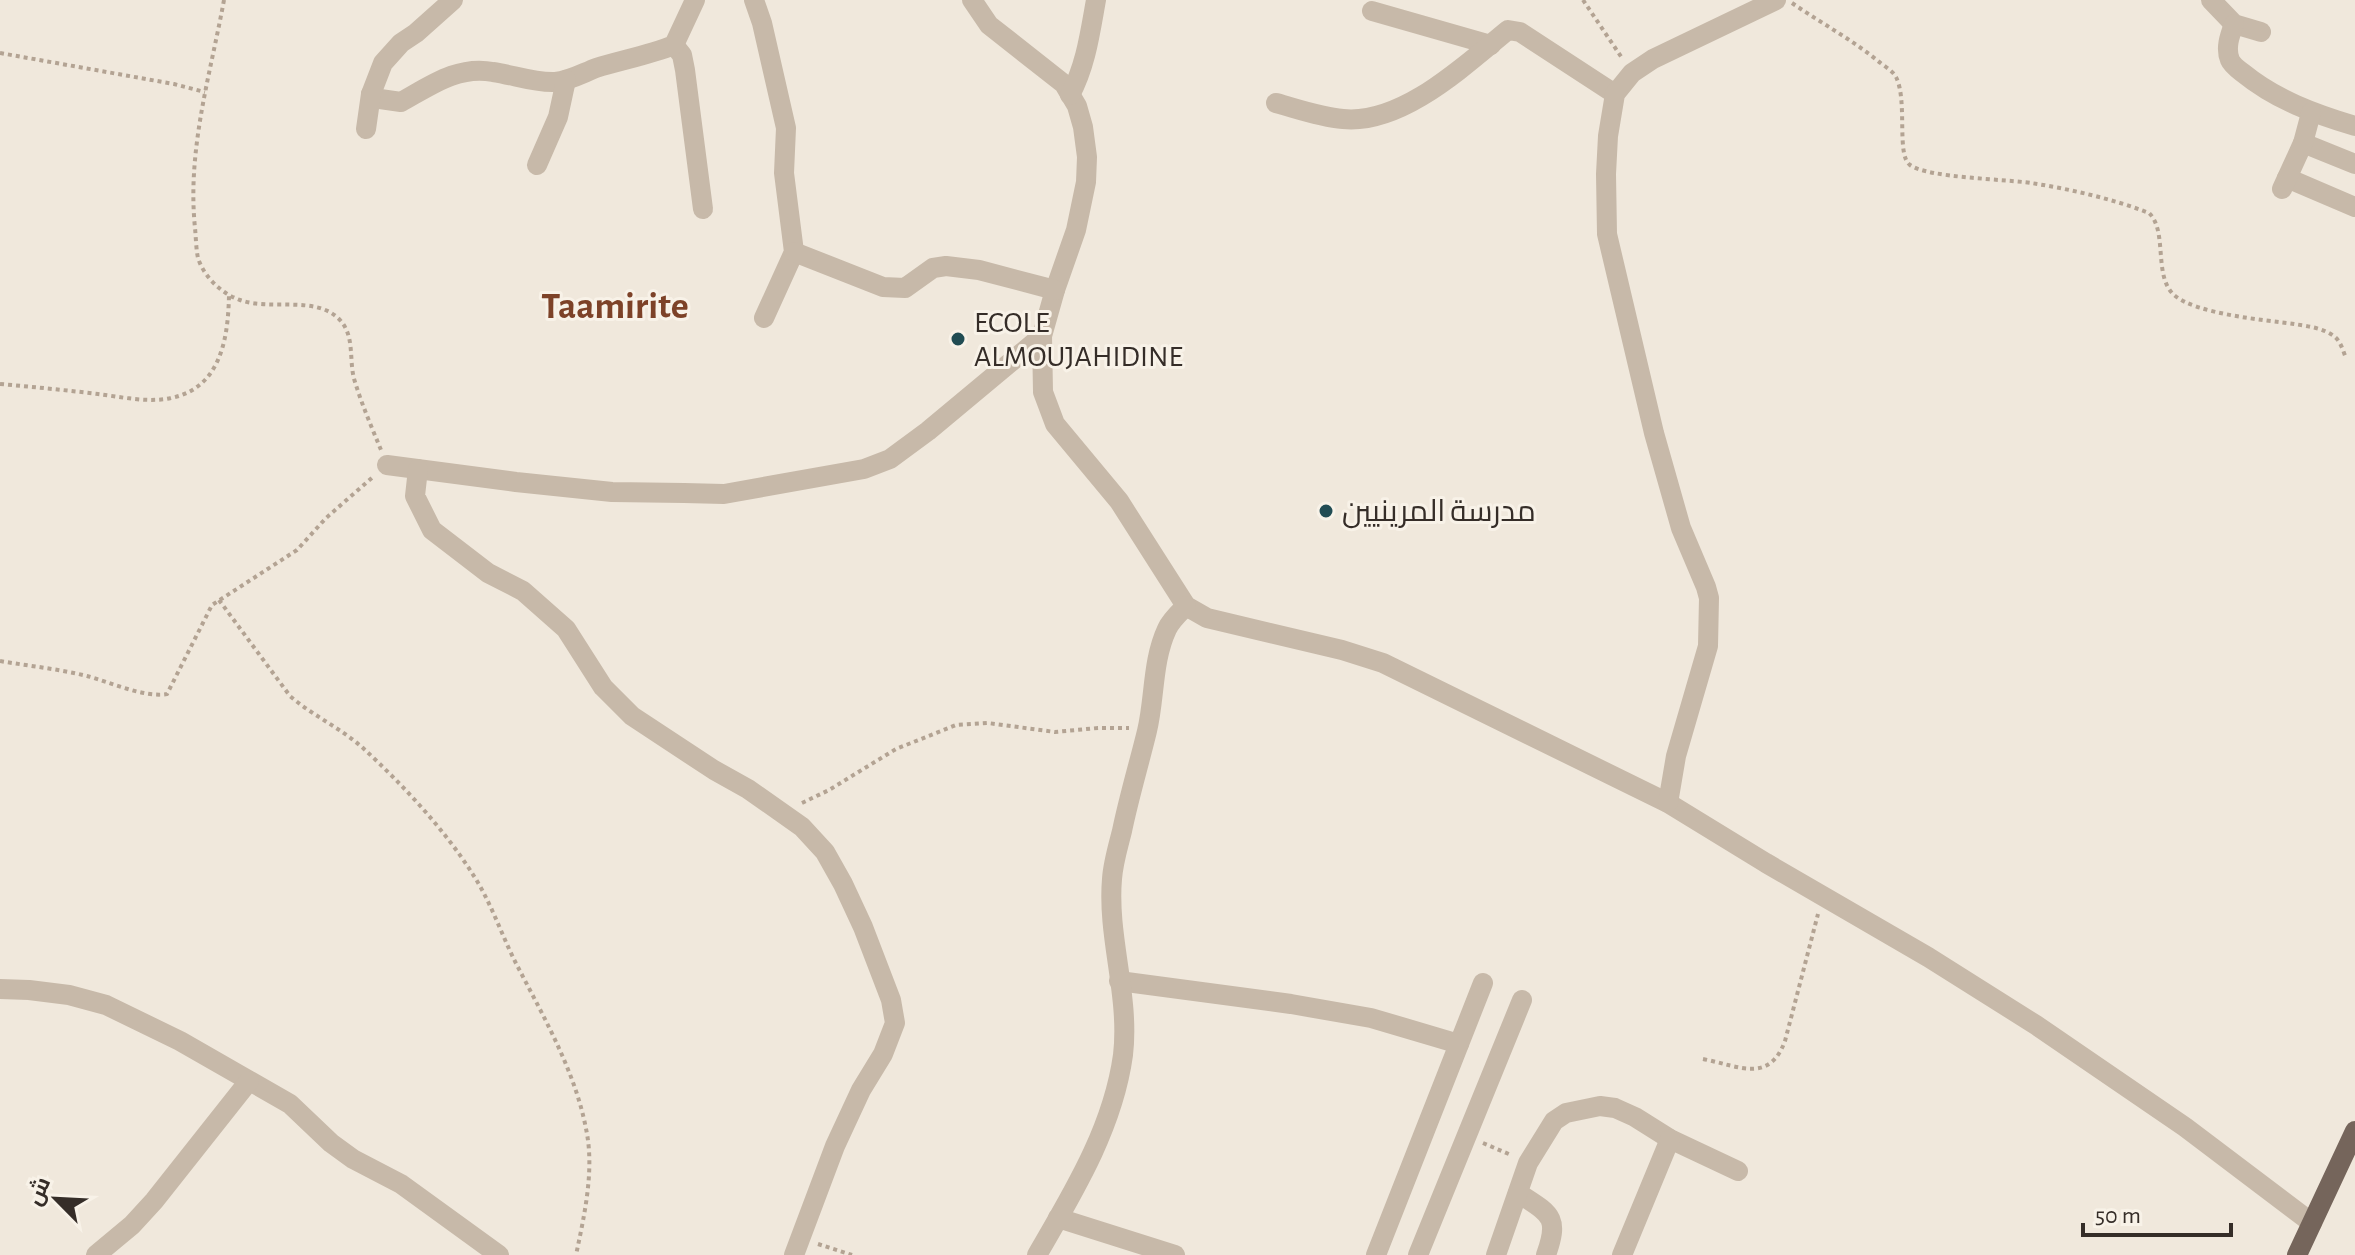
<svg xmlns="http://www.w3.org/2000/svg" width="2355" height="1255" font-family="'Alegreya Sans',Cairo,sans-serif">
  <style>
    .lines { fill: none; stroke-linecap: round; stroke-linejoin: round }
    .path { stroke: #b3a393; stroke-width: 4; stroke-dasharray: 4 4; stroke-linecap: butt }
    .minor { stroke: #c7b9a9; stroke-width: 20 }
    .major { stroke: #75655b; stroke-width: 20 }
    .poi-dot { fill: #214c53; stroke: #f8f2e8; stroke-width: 3 }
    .labels { text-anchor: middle; stroke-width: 6; stroke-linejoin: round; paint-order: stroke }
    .poi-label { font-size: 30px; fill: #352d28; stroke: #f8f2e8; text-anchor: start }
    .district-label { font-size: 38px; font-weight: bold; fill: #7d4228; stroke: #f8f2e8 }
  </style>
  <rect width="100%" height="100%" fill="#f0e8dc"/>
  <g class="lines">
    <g class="path">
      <path d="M224,0C210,76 187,150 195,228C196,238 196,249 198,258C204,277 222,294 240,300C270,311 315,295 339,319C356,336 348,361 355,382C362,405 372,428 381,450"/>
      <polyline points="1583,0 1622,58"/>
      <path d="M1792,3C1821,23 1851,39 1878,61C1884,66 1893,71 1896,77C1908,101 1896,155 1910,165C1928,178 2005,179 2031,183C2070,189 2113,199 2149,213C2168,231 2153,276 2174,295C2196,314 2264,320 2294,324C2307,326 2324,328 2335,337C2341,342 2343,351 2346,358"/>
      <polyline points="0,53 174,84 205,92"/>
      <path d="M0,384C33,387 65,390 98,394C121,397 149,403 171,398C221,388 228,338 229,296"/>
      <path d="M219,600L290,696C313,716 341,728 364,749C402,784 444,829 472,873C492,903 503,940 520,971C547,1023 577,1076 587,1134C594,1173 584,1217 576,1255"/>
      <path d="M0,661C29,666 59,669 87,676C110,682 144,698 167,694L212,605L297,550L326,518L374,476"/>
      <polyline points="802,803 829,790 896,749 956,725 988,723 1055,732 1098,728 1129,728"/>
      <path d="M1703,1059C1739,1066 1769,1084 1785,1041L1818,914"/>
      <polyline points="1483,1143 1511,1155"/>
      <polyline points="818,1244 852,1255"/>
    </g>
    <g class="minor">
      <polyline points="754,0 762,23 786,128 784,173 794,252 764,318"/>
      <polyline points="972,0 989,25 1064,84 1077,106 1083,127 1087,157 1086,182 1076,230 1055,290 1042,336 1043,392 1055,424 1119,501 1186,606 1207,618 1342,650 1383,663 1668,803 1766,863 1928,957 2036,1025 2185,1127 2312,1223"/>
      <polyline points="2211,0 2234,24 2261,32"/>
      <polyline points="1372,11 1491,45"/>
      <path d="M2234,24C2230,35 2225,48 2230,60C2232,65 2239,70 2243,73C2276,100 2315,114 2355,126"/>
      <polyline points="674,45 682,55 685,70 703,209"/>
      <path d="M371,94L380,99L401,102C430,86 458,65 493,72C514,75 534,83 555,82C569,81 583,73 596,68C622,60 649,55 674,45L695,0"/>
      <path d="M1070,95C1086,65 1090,33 1096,0"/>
      <path d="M1276,103C1298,109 1320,117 1343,119C1402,125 1465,65 1508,30L1520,32L1615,94"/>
      <polyline points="366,129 371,94 383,63 401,43 416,33 453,0"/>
      <polyline points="2303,143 2355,164"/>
      <polyline points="537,165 558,117 566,80"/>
      <polyline points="2287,178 2355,207"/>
      <polyline points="2282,189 2303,143 2311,113"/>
      <polyline points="794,252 883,287 905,288 933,268 946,266 979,270 1055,290"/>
      <polyline points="387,465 516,482 612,492 684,493 724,494 864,469 890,459 928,431 1042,336"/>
      <polyline points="418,469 415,496 432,530 488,573 523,591 566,629 603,687 632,716 714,770 748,789 802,827 825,852 843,884 863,927 891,1000 895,1023 883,1054 861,1090 835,1146 794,1255"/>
      <polyline points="1668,803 1676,756 1708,646 1709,598 1706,587 1681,528 1654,433 1607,234 1606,174 1608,136 1615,94 1632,73 1653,59 1776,0"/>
      <polyline points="1119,981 1291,1004 1371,1018 1459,1044"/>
      <polyline points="0,989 29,990 69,995 106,1005 180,1041 290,1104 331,1143 353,1159 401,1184 499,1255"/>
      <path d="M1518,1193C1550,1214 1560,1216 1546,1255"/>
      <polyline points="1058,1218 1175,1255"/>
      <polyline points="96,1255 132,1225 154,1201 249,1081"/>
      <path d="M1037,1255C1073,1193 1113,1128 1123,1055C1130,996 1107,937 1112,879C1113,863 1118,847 1122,831C1129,797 1139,764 1147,731C1155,698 1152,661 1167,629C1171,620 1179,613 1186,606"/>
      <polyline points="1376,1255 1483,983"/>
      <polyline points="1418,1255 1522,1000"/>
      <polyline points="1496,1255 1528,1163 1554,1121 1566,1113 1600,1106 1615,1108 1635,1117 1670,1139 1738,1171"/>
      <polyline points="1622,1255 1670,1139"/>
    </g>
    <polyline class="major" points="2297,1255 2355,1131"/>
  </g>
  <g class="poi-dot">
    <circle cx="958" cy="339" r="8"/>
    <circle cx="1326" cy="511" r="8"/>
  </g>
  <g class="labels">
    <g class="poi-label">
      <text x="974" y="332">ECOLE<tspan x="974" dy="34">ALMOUJAHIDINE</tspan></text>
      <text x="1342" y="521">مدرسة المرينيين</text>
    </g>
    <g class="district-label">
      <text x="615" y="318">Taamirite</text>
    </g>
  </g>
  <g transform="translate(56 1199) rotate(294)" stroke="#f8f2e8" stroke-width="6" paint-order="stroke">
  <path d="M0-6L14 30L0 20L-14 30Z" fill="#352d28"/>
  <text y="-12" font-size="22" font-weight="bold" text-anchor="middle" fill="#352d28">ش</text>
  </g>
  <path d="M2083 1223v12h148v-12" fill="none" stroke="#352d28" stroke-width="4"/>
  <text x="2095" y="1223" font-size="24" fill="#352d28" stroke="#f8f2e8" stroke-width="6" paint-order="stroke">50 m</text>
</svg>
